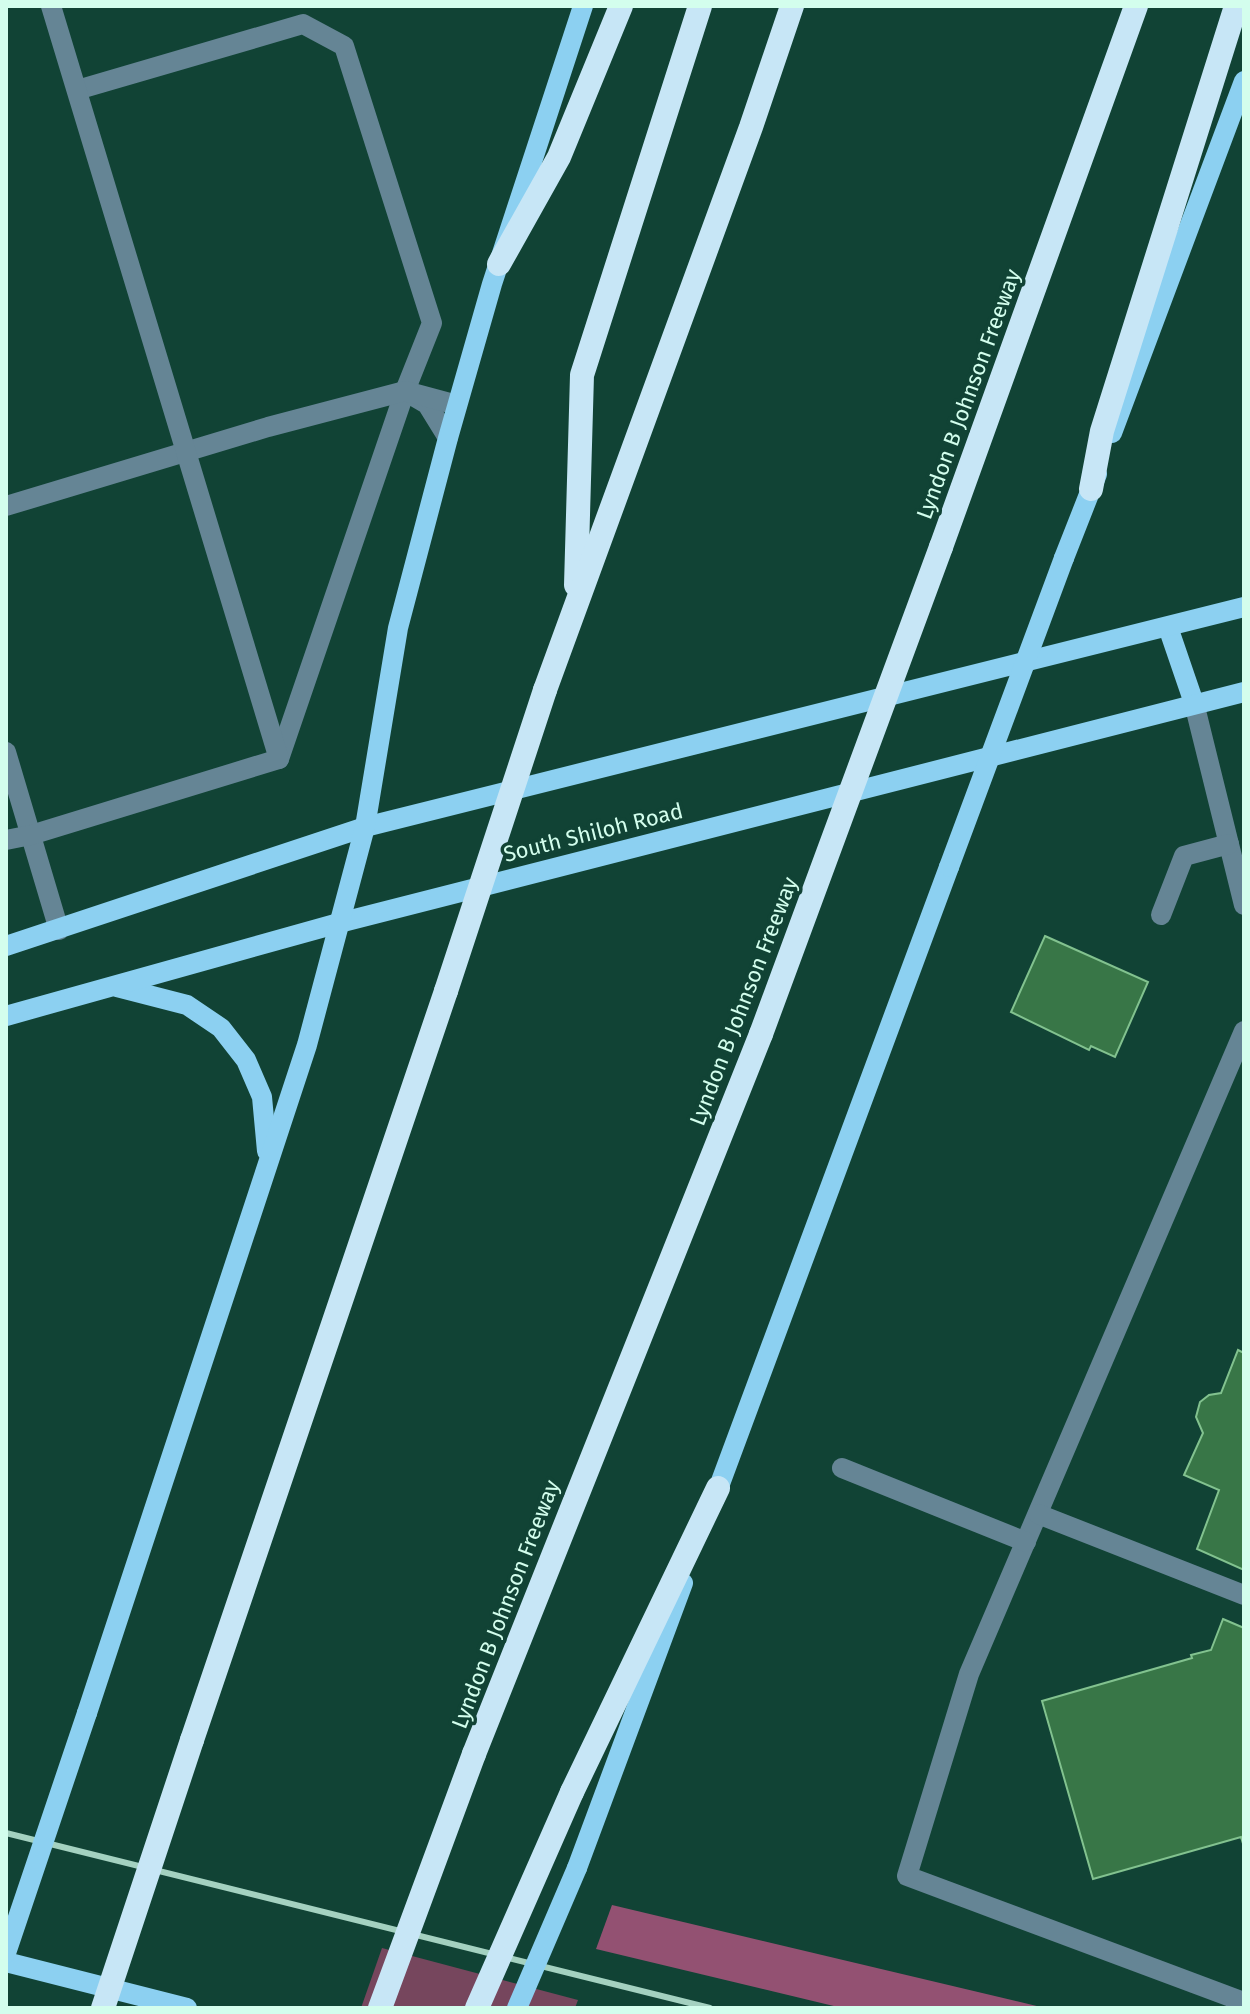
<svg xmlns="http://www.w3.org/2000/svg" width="1250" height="2014" font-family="'Fira Sans',sans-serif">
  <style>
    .green { fill: #76465d }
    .forest { fill: #935172 }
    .building { fill: #387647; stroke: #82c28f; stroke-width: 2 }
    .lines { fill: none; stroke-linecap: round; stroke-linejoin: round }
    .minor { stroke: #658595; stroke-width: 20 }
    .major { stroke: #8cd0f1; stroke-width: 20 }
    .highway { stroke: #c7e6f6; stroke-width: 24 }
    .rail { stroke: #a4d1c0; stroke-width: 6 }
    .major-bridge { stroke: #8cd0f1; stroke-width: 20 }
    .highway-bridge { stroke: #c7e6f6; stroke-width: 24 }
    .labels { text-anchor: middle; stroke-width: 7; stroke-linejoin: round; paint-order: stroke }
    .street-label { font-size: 22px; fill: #d3feed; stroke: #114335 }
  </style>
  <rect width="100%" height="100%" fill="#114335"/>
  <polygon class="green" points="382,1948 578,2000 575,2008 361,2008"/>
  <polygon class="forest" points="612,1905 1045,2008 842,2008 596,1949"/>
  <g class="building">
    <polygon points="1045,936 1148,982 1115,1057 1091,1046 1089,1050 1011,1012"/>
    <polygon points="1238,1350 1244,1353 1244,1570 1197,1549 1219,1490 1184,1475 1203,1433 1196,1417 1200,1402 1209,1395 1221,1393"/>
    <polygon points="1223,1619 1244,1628 1244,1847 1241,1837 1093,1879 1042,1701 1192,1658 1191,1655 1211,1650"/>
  </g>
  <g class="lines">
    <g class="minor">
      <polyline points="77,90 303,24 344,46 432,323 405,391 279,759"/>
      <polyline points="415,397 427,404 448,438"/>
      <polyline points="6,506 268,427 405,391 457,405"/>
      <polyline points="1194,703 1244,905"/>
      <polyline points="6,752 59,930"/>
      <polyline points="6,840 31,835 279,759 51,6"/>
      <polyline points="1161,915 1184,856 1229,844"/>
      <polyline points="1244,1031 969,1674 907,1876 1244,2002"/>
      <polyline points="842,1468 1026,1542"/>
      <polyline points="1038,1514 1244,1595"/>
    </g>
    <g class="major">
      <polyline points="1112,433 1244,81"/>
      <polyline points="1064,558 1097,474"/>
      <polyline points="1168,627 1194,703"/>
      <polyline points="6,946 365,827 1244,607"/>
      <polyline points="117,987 187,1005 221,1028 246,1060 262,1097 267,1151"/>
      <polyline points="6,1016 339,923 1244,692"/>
      <polyline points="714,1500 949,867"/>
      <polyline points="87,1713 307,1045 365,827 398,628 448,438 492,284 583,6"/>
      <polyline points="577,1868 683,1583"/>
      <polyline points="6,1962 187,2008"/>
    </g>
    <g class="highway">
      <polyline points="499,264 559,157 621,6"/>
      <polyline points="1091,489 1102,431 1236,6"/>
      <polyline points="941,547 1136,6"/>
      <polyline points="576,585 582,375 700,6"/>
      <polyline points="545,690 751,127 792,6"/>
      <polyline points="192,1740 446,991"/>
      <polyline points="474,1754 761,1034"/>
      <polyline points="572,1792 718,1488"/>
    </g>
    <polyline class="rail" points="6,1833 710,2008"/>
    <g class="major-bridge">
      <polyline points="949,867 1064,558"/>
      <polyline points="6,1953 87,1713"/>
      <polyline points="517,2008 577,1868"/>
    </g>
    <g class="highway-bridge">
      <polyline points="446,991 545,690"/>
      <polyline points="761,1034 941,547"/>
      <polyline points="103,2008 192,1740"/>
      <polyline points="380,2008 474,1754"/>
      <polyline points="477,2008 572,1792"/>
    </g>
  </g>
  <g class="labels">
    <g class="street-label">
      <text transform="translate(968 394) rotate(-70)" y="8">Lyndon B Johnson Freeway</text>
      <text transform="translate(593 832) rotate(-14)" y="8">South Shiloh Road</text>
      <text transform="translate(743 1001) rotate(-69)" y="8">Lyndon B Johnson Freeway</text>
      <text transform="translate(505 1604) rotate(-69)" y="8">Lyndon B Johnson Freeway</text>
    </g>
  </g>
  <rect width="1250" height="2014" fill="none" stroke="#d3feed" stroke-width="16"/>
</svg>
